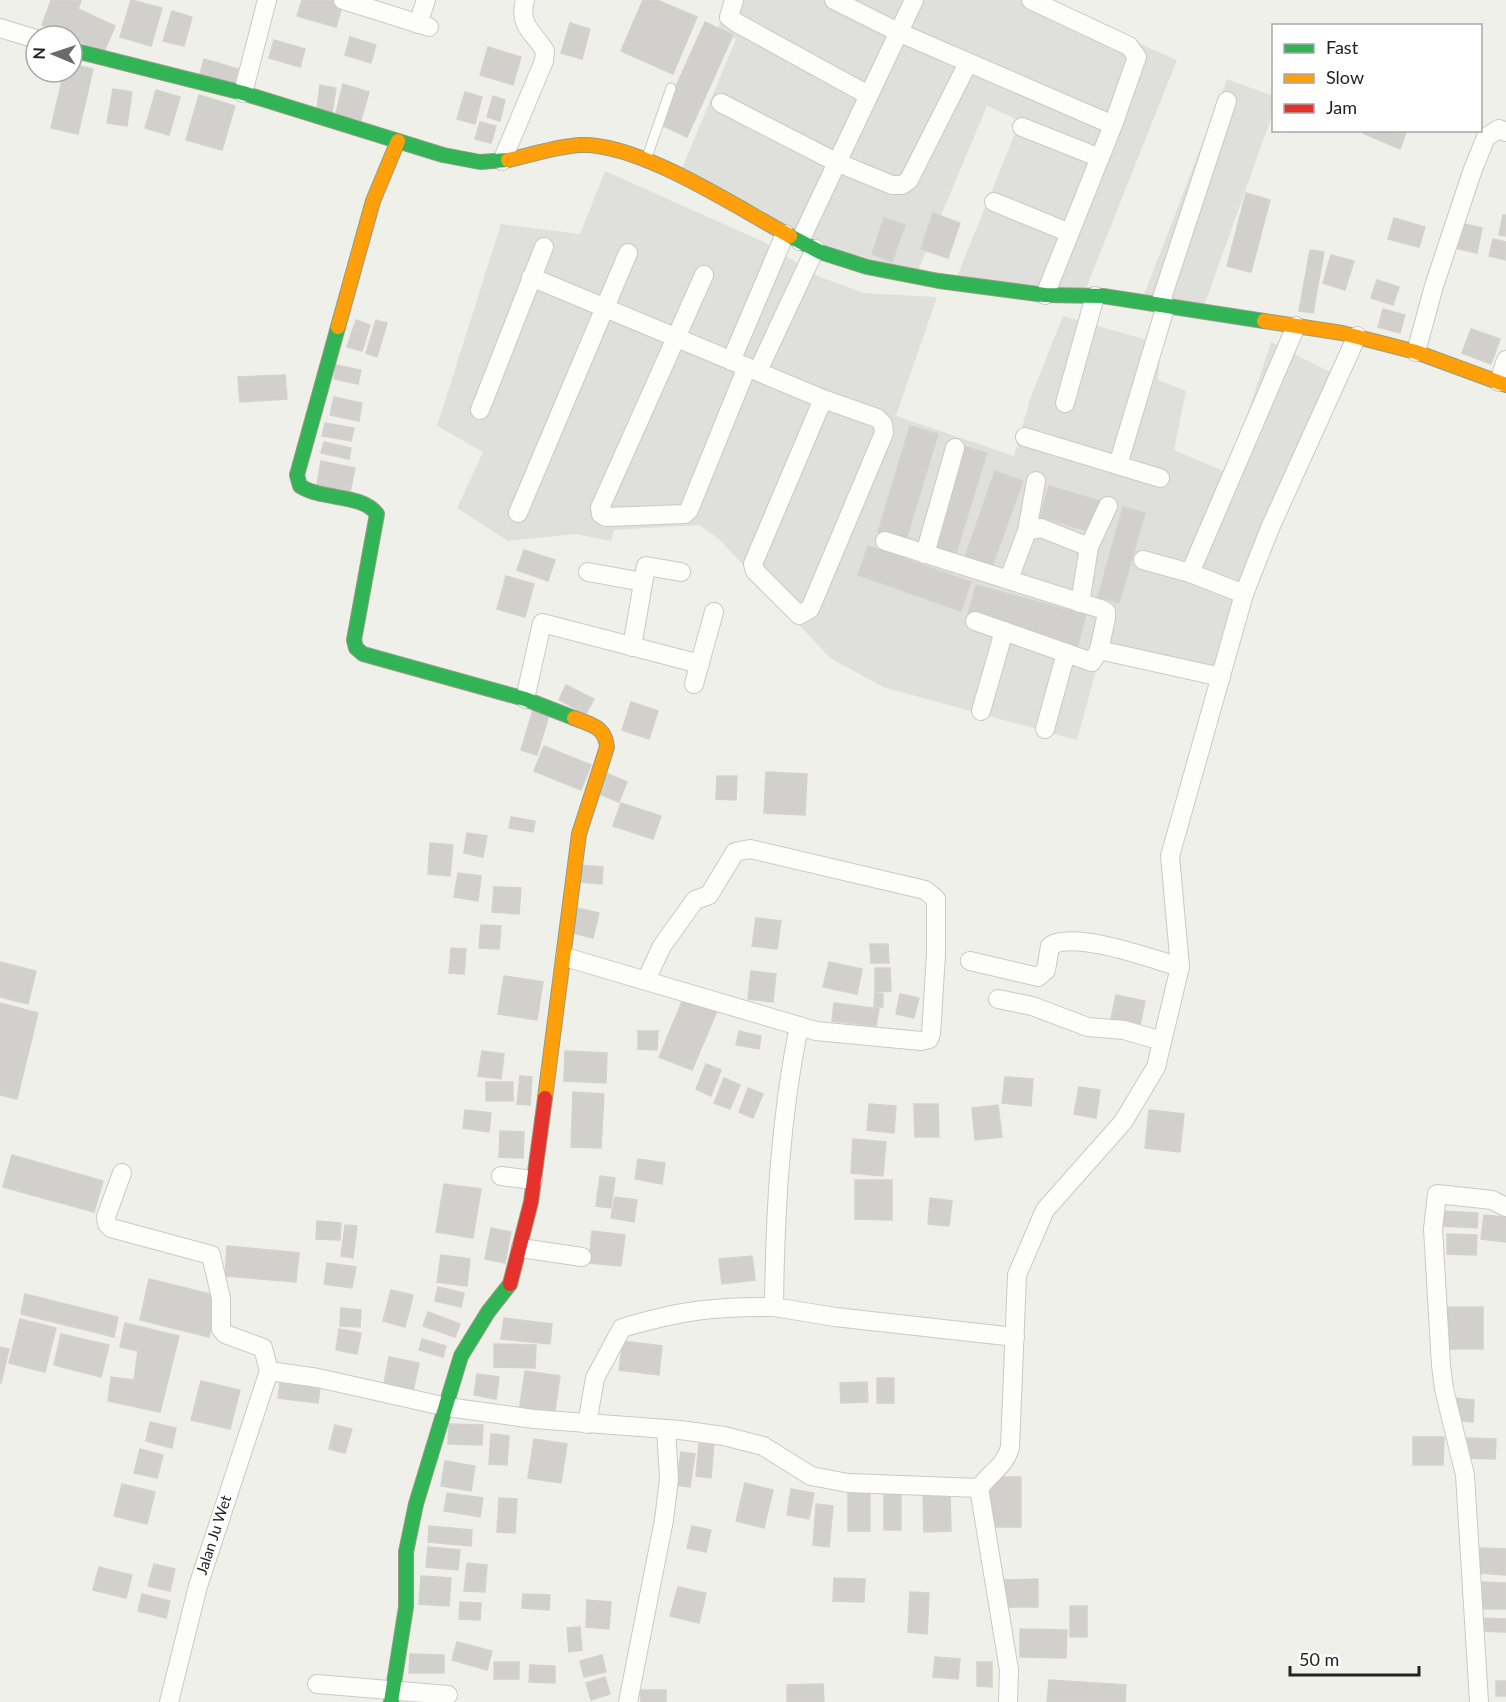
<svg xmlns="http://www.w3.org/2000/svg" width="1506" height="1702" font-family="Lato,sans-serif">
  <style>
    .residential { fill: #dfdfdc }
    .building { fill: #d1d0cc; stroke: #d3d2cc; stroke-width: 1.5 }
    .lines { fill: none; stroke-linecap: round; stroke-linejoin: round }
    .lane-casing { stroke: #c9c9c7; stroke-width: 11 }
    .street-casing { stroke: #c9c9c7; stroke-width: 20 }
    .fast-casing { stroke: #949c81; stroke-width: 16 }
    .slow-casing { stroke: #949c81; stroke-width: 16 }
    .jam-casing { stroke: #949c81; stroke-width: 16 }
    .lane { stroke: #fdfdfc; stroke-width: 9 }
    .street { stroke: #fdfdfc; stroke-width: 18 }
    .fast { stroke: #30b455; stroke-width: 14 }
    .slow { stroke: #ff9f0a; stroke-width: 14 }
    .jam { stroke: #e5322d; stroke-width: 14 }
    .labels { text-anchor: middle; stroke-width: 4.5; stroke-linejoin: round; paint-order: stroke }
    .street-label { font-size: 15px; fill: #222; stroke: #fff }
  </style>
  <rect width="100%" height="100%" fill="#f0f0eb"/>
  <g class="residential">
    <polygon points="732,0 1040,0 1177,60 1083,296 956,279 1020,121 987,106 917,273 815,243 678,178 736,39 718,27"/>
    <polygon points="1227,79 1273,96 1273,113 1204,306 1142,300"/>
    <polygon points="605,171 764,242 818,276 864,293 937,297 896,416 1014,456 1030,399 1063,316 1161,344 1158,380 1186,391 1174,450 1228,473 1271,342 1336,375 1224,629 1209,681 1100,656 1077,740 883,687 830,658 719,539 699,525 614,530 611,541 575,534 508,541 457,508 483,452 437,426 501,224 580,234"/>
  </g>
  <g class="building">
    <polygon points="51,0 81,0 78,9 115,26 104,52 42,25"/>
    <polygon points="131,0 162,8 151,46 120,37"/>
    <polygon points="302,0 331,0 343,3 336,27 297,16"/>
    <polygon points="643,0 657,0 697,17 673,74 621,51"/>
    <polygon points="172,11 192,17 184,46 163,41"/>
    <polygon points="705,22 733,35 687,137 659,124"/>
    <polygon points="570,23 590,29 582,59 561,53"/>
    <polygon points="350,37 376,45 371,63 345,55"/>
    <polygon points="274,40 305,49 300,67 269,58"/>
    <polygon points="488,47 521,57 513,85 480,75"/>
    <polygon points="204,59 238,69 233,88 199,78"/>
    <polygon points="72,64 93,69 78,134 51,128 64,72 72,72"/>
    <polygon points="343,84 369,92 361,120 336,113"/>
    <polygon points="320,85 336,88 332,113 317,110"/>
    <polygon points="113,89 132,92 127,126 107,123"/>
    <polygon points="156,90 180,97 169,135 145,128"/>
    <polygon points="465,92 482,97 475,124 457,119"/>
    <polygon points="199,95 235,106 222,150 186,140"/>
    <polygon points="493,96 505,100 500,121 487,117"/>
    <polygon points="480,122 496,126 491,143 475,139"/>
    <polygon points="1364,130 1407,130 1400,149 1363,133"/>
    <polygon points="1246,193 1270,200 1251,272 1227,266"/>
    <polygon points="933,213 960,223 948,258 921,249"/>
    <polygon points="1503,215 1506,215 1506,236 1499,235"/>
    <polygon points="884,218 905,225 892,262 872,254"/>
    <polygon points="1394,218 1425,227 1419,247 1388,239"/>
    <polygon points="1456,222 1482,228 1477,253 1450,247"/>
    <polygon points="1493,239 1506,242 1506,260 1489,256"/>
    <polygon points="1310,250 1324,252 1313,313 1299,311"/>
    <polygon points="1331,255 1354,261 1345,290 1323,283"/>
    <polygon points="1377,280 1399,287 1393,305 1371,298"/>
    <polygon points="1383,309 1405,315 1400,333 1378,327"/>
    <polygon points="356,320 370,325 362,351 347,347"/>
    <polygon points="376,320 387,323 377,357 366,353"/>
    <polygon points="1471,329 1500,339 1491,364 1462,353"/>
    <polygon points="336,365 361,370 358,384 334,379"/>
    <polygon points="285,375 287,399 240,402 238,377"/>
    <polygon points="334,397 362,403 359,421 330,415"/>
    <polygon points="325,423 354,428 351,441 322,436"/>
    <polygon points="910,426 938,434 906,540 878,532"/>
    <polygon points="324,442 351,448 349,459 321,453"/>
    <polygon points="963,446 987,453 954,559 930,552"/>
    <polygon points="321,461 355,468 350,492 317,485"/>
    <polygon points="995,471 1023,481 991,569 964,560"/>
    <polygon points="1049,486 1100,501 1091,532 1040,517"/>
    <polygon points="1123,507 1145,513 1119,603 1098,597"/>
    <polygon points="868,546 971,582 961,611 858,575"/>
    <polygon points="524,550 555,560 548,581 517,570"/>
    <polygon points="506,576 534,584 525,617 497,609"/>
    <polygon points="976,585 1086,615 1077,647 967,618"/>
    <polygon points="566,685 594,699 586,714 559,700"/>
    <polygon points="631,702 658,711 649,739 622,730"/>
    <polygon points="533,710 549,715 537,755 521,750"/>
    <polygon points="544,746 591,765 581,790 534,771"/>
    <polygon points="766,772 807,774 805,815 764,813"/>
    <polygon points="606,773 627,782 619,802 597,793"/>
    <polygon points="717,776 737,776 736,800 716,799"/>
    <polygon points="621,803 661,816 653,839 613,826"/>
    <polygon points="511,817 535,821 533,832 509,828"/>
    <polygon points="467,833 487,836 483,857 464,853"/>
    <polygon points="430,843 453,845 450,876 428,874"/>
    <polygon points="580,865 603,867 602,884 578,882"/>
    <polygon points="458,873 481,876 478,901 454,897"/>
    <polygon points="494,887 521,888 519,914 492,912"/>
    <polygon points="577,908 599,913 593,938 572,933"/>
    <polygon points="756,918 781,921 777,949 752,946"/>
    <polygon points="481,925 501,926 499,949 479,948"/>
    <polygon points="870,944 888,944 889,963 871,963"/>
    <polygon points="451,948 466,949 464,974 449,973"/>
    <polygon points="0,962 36,971 28,1004 0,997"/>
    <polygon points="829,962 862,969 857,994 823,987"/>
    <polygon points="875,968 890,968 891,991 875,992"/>
    <polygon points="751,971 776,974 773,1002 748,999"/>
    <polygon points="504,976 543,982 537,1020 498,1014"/>
    <polygon points="875,993 883,994 883,1007 874,1007"/>
    <polygon points="900,994 919,998 914,1018 896,1014"/>
    <polygon points="1116,995 1145,1001 1139,1030 1110,1024"/>
    <polygon points="684,997 717,1011 692,1070 659,1057"/>
    <polygon points="0,1003 38,1013 17,1099 0,1095"/>
    <polygon points="834,1003 879,1009 876,1026 832,1021"/>
    <polygon points="638,1031 658,1031 657,1050 638,1049"/>
    <polygon points="739,1031 761,1036 759,1049 736,1045"/>
    <polygon points="482,1051 504,1054 501,1079 478,1076"/>
    <polygon points="565,1051 607,1053 606,1083 564,1081"/>
    <polygon points="706,1064 721,1070 711,1096 696,1089"/>
    <polygon points="520,1076 532,1077 530,1105 517,1104"/>
    <polygon points="1005,1077 1033,1079 1031,1106 1002,1103"/>
    <polygon points="724,1078 740,1085 730,1109 714,1103"/>
    <rect x="486" y="1082" width="27" height="19"/>
    <polygon points="1079,1087 1100,1090 1096,1118 1074,1114"/>
    <polygon points="748,1088 763,1094 753,1118 739,1112"/>
    <polygon points="573,1092 604,1094 601,1148 571,1147"/>
    <polygon points="869,1104 896,1106 894,1133 867,1130"/>
    <polygon points="914,1104 938,1104 939,1137 915,1137"/>
    <polygon points="998,1105 1002,1137 975,1140 972,1108"/>
    <polygon points="465,1110 491,1113 489,1132 463,1128"/>
    <polygon points="1149,1110 1184,1114 1180,1152 1145,1148"/>
    <polygon points="500,1131 524,1132 523,1158 499,1157"/>
    <polygon points="853,1139 886,1142 883,1176 851,1173"/>
    <polygon points="12,1155 103,1181 94,1212 3,1187"/>
    <polygon points="638,1159 665,1163 662,1184 635,1179"/>
    <polygon points="600,1176 615,1178 611,1208 596,1206"/>
    <polygon points="855,1180 892,1180 892,1220 855,1219"/>
    <polygon points="444,1184 481,1189 473,1238 436,1232"/>
    <polygon points="615,1197 637,1200 634,1222 611,1218"/>
    <polygon points="930,1198 952,1201 949,1226 928,1224"/>
    <polygon points="1443,1211 1478,1213 1477,1228 1442,1226"/>
    <polygon points="1484,1215 1506,1217 1506,1242 1481,1239"/>
    <polygon points="317,1221 341,1223 340,1240 316,1239"/>
    <polygon points="345,1225 357,1226 353,1258 341,1256"/>
    <polygon points="491,1228 511,1232 505,1263 485,1259"/>
    <polygon points="592,1231 625,1235 621,1266 589,1263"/>
    <polygon points="1447,1234 1477,1235 1476,1255 1447,1254"/>
    <polygon points="227,1246 299,1253 296,1282 225,1276"/>
    <polygon points="441,1255 470,1259 467,1286 437,1282"/>
    <polygon points="752,1256 755,1280 722,1284 719,1259"/>
    <polygon points="327,1263 356,1267 352,1288 324,1284"/>
    <polygon points="149,1279 219,1296 209,1337 140,1320"/>
    <polygon points="438,1287 464,1293 461,1307 435,1301"/>
    <polygon points="391,1290 413,1295 405,1327 383,1321"/>
    <polygon points="25,1294 118,1317 114,1337 21,1314"/>
    <rect x="1443" y="1307" width="40" height="42"/>
    <polygon points="341,1308 361,1310 360,1327 340,1326"/>
    <polygon points="428,1312 460,1324 455,1337 423,1326"/>
    <polygon points="504,1318 552,1324 550,1344 501,1339"/>
    <polygon points="20,1319 56,1328 45,1372 9,1363"/>
    <polygon points="125,1323 179,1336 160,1412 108,1401 111,1377 134,1380 138,1351 120,1347"/>
    <polygon points="339,1329 361,1333 357,1354 336,1350"/>
    <polygon points="61,1334 109,1345 101,1377 54,1365"/>
    <polygon points="422,1339 446,1346 443,1357 419,1350"/>
    <polygon points="623,1341 662,1346 659,1375 619,1370"/>
    <polygon points="494,1344 536,1345 535,1368 494,1367"/>
    <polygon points="0,1347 9,1349 1,1383 0,1382"/>
    <polygon points="389,1357 419,1363 412,1395 383,1389"/>
    <polygon points="525,1371 560,1376 554,1417 519,1412"/>
    <polygon points="477,1374 499,1377 496,1399 474,1395"/>
    <rect x="877" y="1378" width="17" height="25"/>
    <polygon points="201,1381 240,1390 230,1429 191,1420"/>
    <polygon points="867,1382 868,1402 841,1403 840,1383"/>
    <polygon points="280,1383 320,1388 318,1403 278,1398"/>
    <polygon points="1453,1398 1474,1400 1473,1422 1451,1420"/>
    <polygon points="150,1422 176,1428 172,1448 146,1441"/>
    <polygon points="449,1424 483,1425 482,1445 448,1444"/>
    <polygon points="335,1425 352,1429 345,1453 329,1449"/>
    <polygon points="491,1434 509,1436 507,1465 489,1464"/>
    <polygon points="1413,1437 1444,1437 1443,1465 1413,1465"/>
    <polygon points="1467,1438 1496,1439 1495,1459 1467,1458"/>
    <polygon points="534,1439 567,1444 561,1483 528,1478"/>
    <polygon points="699,1443 714,1444 711,1478 696,1476"/>
    <polygon points="140,1449 163,1455 157,1478 134,1473"/>
    <polygon points="681,1452 695,1454 690,1487 676,1485"/>
    <polygon points="445,1461 475,1466 471,1491 441,1486"/>
    <rect x="989" y="1477" width="32" height="50"/>
    <polygon points="745,1483 773,1490 764,1528 736,1521"/>
    <polygon points="122,1484 155,1492 147,1524 114,1516"/>
    <polygon points="791,1489 814,1493 809,1519 787,1515"/>
    <rect x="884" y="1491" width="17" height="39"/>
    <rect x="848" y="1492" width="22" height="39"/>
    <polygon points="447,1493 483,1498 480,1517 444,1511"/>
    <polygon points="923,1494 950,1494 951,1531 924,1532"/>
    <polygon points="499,1498 517,1499 515,1533 497,1532"/>
    <polygon points="816,1504 833,1506 829,1547 813,1545"/>
    <polygon points="429,1526 472,1530 471,1546 428,1542"/>
    <polygon points="692,1526 711,1530 706,1552 687,1548"/>
    <polygon points="428,1547 460,1550 458,1570 426,1567"/>
    <polygon points="1480,1548 1506,1549 1506,1575 1479,1573"/>
    <polygon points="467,1563 487,1565 485,1592 464,1591"/>
    <polygon points="154,1564 175,1569 170,1591 148,1586"/>
    <polygon points="99,1567 132,1575 126,1598 93,1590"/>
    <polygon points="421,1576 451,1578 449,1606 419,1604"/>
    <polygon points="834,1578 865,1579 864,1602 833,1601"/>
    <polygon points="1038,1579 1038,1607 1005,1607 1005,1580"/>
    <polygon points="1482,1582 1506,1583 1506,1609 1482,1609"/>
    <polygon points="678,1587 706,1593 699,1623 670,1616"/>
    <polygon points="910,1592 929,1593 927,1634 908,1632"/>
    <polygon points="142,1594 170,1601 166,1618 138,1611"/>
    <polygon points="523,1594 550,1595 549,1610 522,1608"/>
    <polygon points="587,1600 611,1602 609,1629 586,1627"/>
    <polygon points="460,1602 481,1603 480,1620 459,1619"/>
    <rect x="1070" y="1606" width="17" height="31"/>
    <polygon points="1479,1618 1506,1619 1506,1632 1478,1631"/>
    <polygon points="580,1627 582,1650 569,1652 567,1628"/>
    <polygon points="1020,1629 1067,1630 1066,1658 1020,1657"/>
    <polygon points="457,1642 492,1651 487,1670 452,1660"/>
    <polygon points="410,1654 444,1655 444,1673 409,1673"/>
    <polygon points="602,1655 606,1672 584,1677 580,1661"/>
    <polygon points="935,1657 960,1659 958,1679 933,1677"/>
    <rect x="494" y="1662" width="25" height="17"/>
    <polygon points="977,1662 992,1662 992,1687 977,1686"/>
    <polygon points="530,1665 555,1666 555,1683 529,1682"/>
    <polygon points="605,1677 610,1694 591,1700 586,1683"/>
    <polygon points="1049,1680 1126,1685 1125,1702 1047,1702"/>
    <rect x="1496" y="1681" width="10" height="15"/>
    <polygon points="823,1684 824,1702 787,1702 787,1685"/>
    <polygon points="640,1690 666,1690 666,1702 641,1702"/>
  </g>
  <g class="lines">
    <g class="lane-casing">
      <polyline id="lane" points="647,157 671,88"/>
    </g>
    <g class="street-casing">
      <g id="street">
        <polyline points="343,0 429,27"/>
        <polyline points="734,0 729,17 737,23 868,95"/>
        <polyline points="834,0 898,32 1113,125"/>
        <polyline points="1031,0 1129,46 1137,57 1113,125 1045,295"/>
        <polyline points="418,24 426,0"/>
        <polyline points="0,28 36,39"/>
        <polyline points="243,93 267,0"/>
        <polyline points="721,103 836,162 892,185 902,185 909,180 968,63"/>
        <polyline points="1022,127 1100,158"/>
        <path d="M502,161L544,61L545,51C533,31 518,26 525,0"/>
        <polyline points="994,202 1070,233"/>
        <polyline points="800,241 914,0"/>
        <polyline points="704,275 600,508 601,514 606,517 685,514 689,510 747,367"/>
        <polyline points="531,277 823,399 877,418 883,424 884,433 810,609 799,615 755,571 753,564 823,399"/>
        <polyline points="1160,304 1227,101"/>
        <polyline points="1416,352 1434,286 1472,172 1486,137 1499,129 1506,132"/>
        <polyline points="731,361 785,234"/>
        <polyline points="758,371 815,249"/>
        <polyline points="1499,382 1506,360"/>
        <polyline points="1065,403 1095,296"/>
        <polyline points="480,410 544,247"/>
        <polyline points="1025,437 1160,478"/>
        <polyline points="1118,465 1166,305"/>
        <polyline points="518,513 628,253"/>
        <polyline points="1027,531 1036,481"/>
        <polyline points="885,541 1101,609 1106,612 1106,618 1099,650 1221,677"/>
        <polyline points="1089,547 1108,506"/>
        <polyline points="925,554 955,448"/>
        <polyline points="1143,560 1190,573"/>
        <polyline points="588,572 643,582"/>
        <polyline points="1009,579 1027,531 1041,528 1089,547 1080,603"/>
        <polyline points="1244,594 1190,573 1296,326"/>
        <polyline points="975,621 1092,662 1099,650"/>
        <polyline points="632,647 646,566 681,572"/>
        <polyline points="694,684 714,612"/>
        <polyline points="525,699 542,623 700,664"/>
        <polyline points="981,711 1004,631"/>
        <polyline points="1045,729 1066,653"/>
        <polyline points="565,957 816,1031 921,1041 929,1039 931,1034 936,954 936,899 925,890 750,849 735,852 709,895 695,900 662,946 646,980"/>
        <path d="M970,961L1038,977L1046,970L1050,946C1074,930 1152,959 1180,967"/>
        <polyline points="998,999 1032,1006 1088,1027 1124,1030 1162,1041"/>
        <path d="M799,1026C780,1119 775,1213 774,1307L835,1317L1015,1337"/>
        <polyline points="122,1173 106,1217 107,1224 111,1228 211,1255 221,1298 221,1329 225,1334 263,1348 269,1371 198,1586 169,1702"/>
        <polyline points="501,1176 533,1180"/>
        <polyline points="521,1248 582,1257"/>
        <polyline points="269,1371 318,1378 447,1407 534,1419 680,1430 724,1436 763,1446 811,1476 848,1483 979,1488"/>
        <path d="M587,1424L595,1378L622,1328C678,1311 715,1306 774,1307"/>
        <polyline points="317,1684 448,1695"/>
        <polyline points="628,1702 664,1520 669,1479 666,1429"/>
        <path d="M1008,1702L1009,1670L979,1488C990,1473 1006,1465 1010,1447L1017,1275L1045,1210L1123,1122L1156,1067L1180,967L1170,856L1244,594L1270,528L1357,336"/>
        <polyline points="1479,1702 1465,1475 1444,1389 1441,1365 1433,1229 1437,1194 1492,1200 1506,1207"/>
      </g>
    </g>
    <g class="fast-casing">
      <g id="fast">
        <polyline points="72,50 243,93 443,155 480,162 508,160"/>
        <polyline points="790,236 820,252 867,267 939,281 1045,295 1103,296 1264,321"/>
        <path d="M338,327L297,475L300,486C324,501 361,493 377,514L354,640L356,648L363,654L525,699L574,718"/>
        <polyline points="391,1702 406,1607 406,1552 416,1504 461,1356 488,1312 510,1284"/>
      </g>
    </g>
    <g class="slow-casing">
      <g id="slow">
        <path d="M508,160C531,155 557,146 581,145C640,143 736,207 790,236"/>
        <polyline points="1264,321 1342,333 1416,352 1506,385"/>
        <polyline points="338,327 373,201 398,141"/>
        <path d="M545,1098L579,834L607,747C605,726 591,725 574,718"/>
      </g>
    </g>
    <g class="jam-casing">
      <polyline id="jam" points="510,1284 531,1202 545,1098"/>
    </g>
    <use href="#lane" class="lane"/>
    <use href="#street" class="street"/>
    <use href="#fast" class="fast"/>
    <use href="#slow" class="slow"/>
    <use href="#jam" class="jam"/>
  </g>
  <g class="labels">
    <g class="street-label">
      <text transform="translate(214 1535) rotate(-72)" y="5">Jalan Ju Wet</text>
    </g>
  </g>
  <rect x="1272" y="24" width="210" height="108" fill="#ffffff" stroke="#a7a7a7" stroke-width="1.5"/>
  <rect x="1284" y="44" width="30" height="9" fill="#30b455" stroke="#a7a7a7" stroke-width="1.5"/>
  <text x="1326" y="54" font-size="18" fill="#222222">Fast</text>
  <rect x="1284" y="74" width="30" height="9" fill="#ff9f0a" stroke="#a7a7a7" stroke-width="1.5"/>
  <text x="1326" y="84" font-size="18" fill="#222222">Slow</text>
  <rect x="1284" y="104" width="30" height="9" fill="#e5322d" stroke="#a7a7a7" stroke-width="1.5"/>
  <text x="1326" y="114" font-size="18" fill="#222222">Jam</text>
  <g transform="translate(54 54) rotate(272)"><circle r="28" fill="#ffffff" stroke="#a7a7a7" stroke-width="1.5"/>
  <path d="M0-4.5L10 22L0 15L-10 22Z" fill="#6a6a68"/>
  <text y="-9" font-size="16" font-weight="bold" text-anchor="middle" fill="#222222">N</text>
  </g>
  <path d="M1290 1666v9h129v-9" fill="none" stroke="#222222" stroke-width="3"/>
  <text x="1299" y="1666" font-size="18" fill="#222222" stroke="#ffffff" stroke-width="4.5" paint-order="stroke">50 m</text>
</svg>
